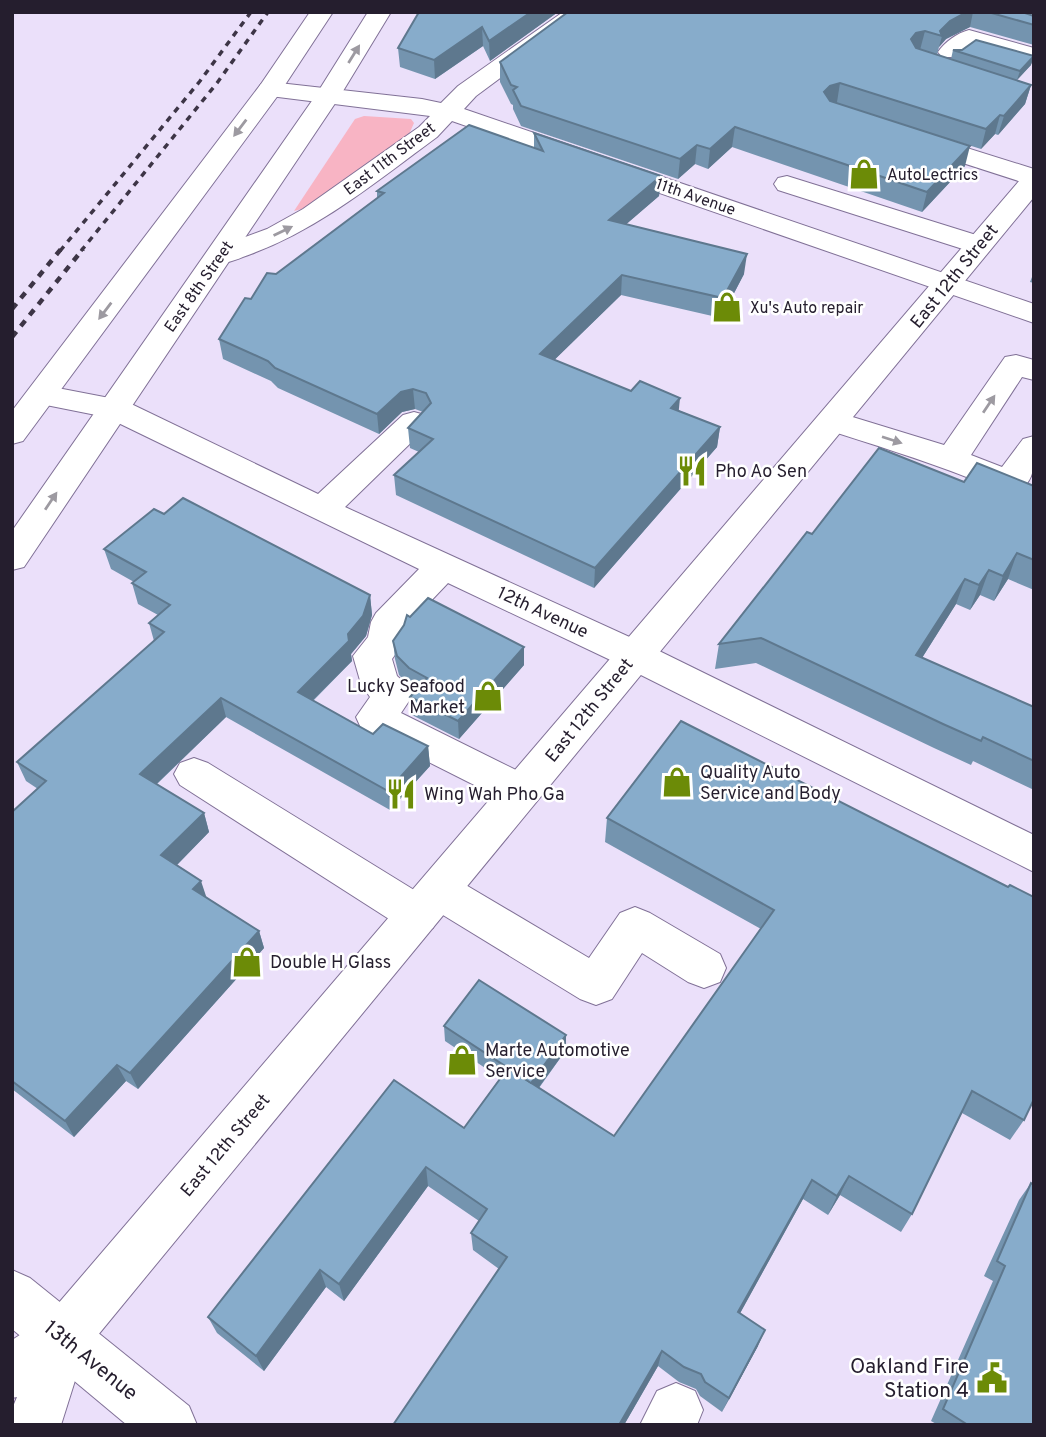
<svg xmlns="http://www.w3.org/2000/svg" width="1046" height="1437" font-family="Overpass,sans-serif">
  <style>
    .green { fill: #f8b4c4 }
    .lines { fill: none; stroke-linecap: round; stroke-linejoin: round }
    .minor-casing { stroke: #817197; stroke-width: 2 }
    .major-casing { stroke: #817197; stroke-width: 2 }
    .minor { fill: #fff; fill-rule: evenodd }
    .major { fill: #fff; fill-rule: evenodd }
    .rail-far1 { stroke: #3d3546; stroke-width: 3.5; stroke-dasharray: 6 6; stroke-linecap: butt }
    .rail { stroke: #3d3546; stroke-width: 4.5; stroke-dasharray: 7 7; stroke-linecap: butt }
    .wall { fill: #7494af }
    .shaded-wall { fill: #5e788e }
    .building { fill: #87accb; stroke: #5e788e; stroke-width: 2 }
    .oneway { fill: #9d9aa1 }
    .labels { text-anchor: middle; stroke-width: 5; stroke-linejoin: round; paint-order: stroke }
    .far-street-label { font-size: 16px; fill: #251e2e; stroke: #fff }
    .far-poi-label { font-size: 16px; fill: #251e2e; stroke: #fff; text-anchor: start }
    .street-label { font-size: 18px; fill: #251e2e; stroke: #fff }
    .poi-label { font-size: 18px; fill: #251e2e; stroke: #fff; text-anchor: start }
    .near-street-label { font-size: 21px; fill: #251e2e; stroke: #fff }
    .near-poi-label { font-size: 21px; fill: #251e2e; stroke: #fff; text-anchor: end }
  </style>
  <rect width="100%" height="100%" fill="#ebe0fa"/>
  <polygon class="green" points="364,116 411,119 414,123 407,139 306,208 294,211 351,125 355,119"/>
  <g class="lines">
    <g class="minor-casing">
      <g id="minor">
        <path d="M563,12H589L476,96L464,109L1034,304V323L452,121L437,137C377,181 321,228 251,254C237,259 225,266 210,262L206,256L210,250L267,229L303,209L419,127L430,116L270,96L261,94L258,89L261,84L270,82L422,99L441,103L458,86Z"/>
        <polygon points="1016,12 1034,12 1034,21 1019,17"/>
        <path d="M969,30L1034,48V63L973,46L958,57H942L938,52C945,42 957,33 969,30Z"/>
        <polygon points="919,133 1034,169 1034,186 910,146 906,141 910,136"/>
        <polygon points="787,176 989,239 993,245 989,251 979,253 969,251 778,190 774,184 778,178"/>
        <path d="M1016,355L1034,360V380L1022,377L971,455L1002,467L1023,439L1034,436C1034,454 1038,480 1019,490C1005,498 982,484 969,478C921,459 871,444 822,428L817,421L822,414L833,411L944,445L1005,357Z"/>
        <polygon points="42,385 125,401 318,494 403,415 414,412 425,415 430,422 425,429 345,507 647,645 1034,835 1034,872 621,665 448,583 407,626 404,642 392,659 397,676 407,685 413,695 401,713 536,780 542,791 536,802 522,807 508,802 361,728 356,717 370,697 361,684 353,656 368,637 371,622 376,613 419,569 106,417 31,402 26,395 31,388"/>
        <polygon points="194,758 208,763 419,893 424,878 439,873 454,878 589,958 620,913 635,907 650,913 720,954 726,968 720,982 704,988 688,982 642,953 612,999 596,1005 580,999 438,912 433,928 418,934 403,928 180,785 174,774 180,763"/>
        <polygon points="12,1270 30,1278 189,1406 197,1425 127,1425 12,1329"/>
        <polygon points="676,1383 695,1391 703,1410 697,1425 640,1425 657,1391"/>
      </g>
    </g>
    <g class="major-casing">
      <g id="major">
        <polygon points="310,12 333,12 279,94 23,441 12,444 12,411 261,84"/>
        <polygon points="368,12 391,12 340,96 24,567 12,570 12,531 316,95"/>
        <polygon points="1034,172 1034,197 84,1352 61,1425 12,1425 12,1409 17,1397 12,1398 12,1340 45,1319 1025,174"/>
      </g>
    </g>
    <use href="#minor" class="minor"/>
    <use href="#major" class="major"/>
    <g class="rail-far1">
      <polyline points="60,251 200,81 251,12"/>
      <polyline points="81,251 217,83 268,12"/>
    </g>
    <g class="rail">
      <polyline points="12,309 61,249"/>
      <polyline points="12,337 83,249"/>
    </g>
  </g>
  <g class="wall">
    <polygon points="419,12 558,12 490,61 483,46 435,79 400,67 398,48"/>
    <polygon points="568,12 1030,12 1029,15 1034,16 1034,45 970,27 946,39 939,47 937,55 951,59 953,50 1031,65 1017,80 1031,85 1025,104 998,135 995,134 981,149 835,103 965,166 922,212 732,147 708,169 695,164 678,179 521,126 513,109 513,105 511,104 500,82 500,62"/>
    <polygon points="534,133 661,176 659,196 626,224 744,274 721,318 621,295 554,360 720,427 717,447 594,588 396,495 394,475 419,452 410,448 408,428 423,412 415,409 402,412 379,434 278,388 271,381 223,359 219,339 251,299 276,274 377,198 377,191 534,148"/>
    <polygon points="1034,272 1034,283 1030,282"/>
    <polygon points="964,482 1034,486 1034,590 1008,579 994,601 980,595 970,610 956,604 922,658 1034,707 1034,790 973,761 971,765 934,748 756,663 715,669 719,644 812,534"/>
    <polygon points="164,514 370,595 372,615 366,636 351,654 352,661 313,701 373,734 428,746 430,766 390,810 226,717 157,784 204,813 209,832 177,865 206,897 259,931 264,948 138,1089 126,1081 74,1137 12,1089 12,812 38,789 26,781 17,762 154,641 149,623 158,615 138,604 132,583 134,582 111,569 104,549"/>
    <polygon points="393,641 524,647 524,665 459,739 412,715 410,697 417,690 411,687 399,675 395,659"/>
    <polygon points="681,721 1024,1120 1010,1140 962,1113 912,1214 901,1232 840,1195 828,1215 803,1199 740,1313 758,1346 722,1412 700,1396 696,1389 679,1382 658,1366 624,1425 393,1425 499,1269 473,1250 471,1233 479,1221 428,1186 344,1301 326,1287 264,1371 217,1333 208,1317 464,1128 500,1078 445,1041 444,1026 566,1035 566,1050 539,1088 614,1136 761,929 605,842 607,818"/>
    <polygon points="1031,1183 1034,1425 938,1425 931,1421 993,1281 984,1276 1019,1200"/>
  </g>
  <g class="shaded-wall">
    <polygon points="531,12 558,12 490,61 489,41"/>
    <polygon points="967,12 973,12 970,27 946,39 939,47 942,36 940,31 950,21"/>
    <polygon points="482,27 483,46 435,79 434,60"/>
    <polygon points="925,31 920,50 912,52 911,39 916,33"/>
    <polygon points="1034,56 1031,65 1017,80 1020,71"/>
    <polygon points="840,83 837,102 826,106 824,92 830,86"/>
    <polygon points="1031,85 1025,104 998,135 1004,116"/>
    <polygon points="1000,115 995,134 981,149 986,129"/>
    <polygon points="735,127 732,147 708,169 710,149"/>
    <polygon points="697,145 695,164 678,179 680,159"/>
    <polygon points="970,146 965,166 922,212 927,192"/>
    <polygon points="661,176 659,196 608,240 609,220"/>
    <polygon points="747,254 744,274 721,318 723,298"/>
    <polygon points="622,275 621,295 540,374 540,354"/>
    <polygon points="413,389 415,409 402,412 379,434 377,414 401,392"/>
    <polygon points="680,398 678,418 671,408"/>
    <polygon points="720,427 717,447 594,588 595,568"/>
    <polygon points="1017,553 1008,579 994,601 1003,576"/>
    <polygon points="989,570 980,595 970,610 979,585"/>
    <polygon points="965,579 956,604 908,680 916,655"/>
    <polygon points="370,595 372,615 366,636 351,654 352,661 301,712 298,692 348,634"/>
    <polygon points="524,647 524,665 459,739 458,721"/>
    <polygon points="221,698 226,717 147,793 140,774"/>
    <polygon points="428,746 430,766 390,810 388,791"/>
    <polygon points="204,813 209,832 168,874 161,855"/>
    <polygon points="201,881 207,899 193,889"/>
    <polygon points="259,931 264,948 138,1089 130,1073"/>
    <polygon points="566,1035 566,1050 531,1098 531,1083"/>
    <polygon points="117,1065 126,1081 74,1137 65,1121"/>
    <polygon points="426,1167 428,1186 344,1301 339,1284"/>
    <polygon points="849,1176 840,1195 828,1215 837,1196"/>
    <polygon points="812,1180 803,1199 732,1328 738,1312"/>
    <polygon points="320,1270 326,1287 264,1371 256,1356"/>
    <polygon points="765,1330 758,1346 722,1412 729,1398"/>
    <polygon points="662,1351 658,1366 624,1425 619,1425"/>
  </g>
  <g class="building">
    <polygon points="419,12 531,12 489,41 482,27 434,60 398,48"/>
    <polygon points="568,12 967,12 950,21 940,31 942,36 925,31 916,33 911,39 916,48 1031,85 1004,116 1000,115 986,129 840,83 830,86 824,92 830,101 970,146 927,192 735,127 710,149 697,145 680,159 521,106 513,90 517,87 511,85 500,62"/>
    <polygon points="988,12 1022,12 1034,16 1034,25"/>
    <polygon points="976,40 1034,56 1020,71 953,50 962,50"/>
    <polygon points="469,125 543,151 534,133 661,176 609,220 747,254 723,298 622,275 540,354 631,391 640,381 680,398 671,408 720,427 595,568 394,475 433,439 408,428 431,403 426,393 413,389 401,392 377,414 275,368 268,361 219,339 245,298 251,299 267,273 276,274 384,193 377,191"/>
    <polygon points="879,448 964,482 977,463 1034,486 1034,560 1017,553 1003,576 989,570 979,585 965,579 916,655 1034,707 1034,761 983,737 981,741 943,724 761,638 719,644 807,532 812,534"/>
    <polygon points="183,498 370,595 363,616 348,634 349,641 298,692 373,734 383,724 428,746 388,791 221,698 140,774 204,813 161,855 201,881 193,889 259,931 130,1073 117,1065 65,1121 12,1081 12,812 46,781 17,762 164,632 149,623 170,605 132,583 146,572 104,549 154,509 164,514"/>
    <polygon points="428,598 524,647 458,721 410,697 427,678 409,668 397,656 393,641 404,625 407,615 410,617"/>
    <polygon points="681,721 1008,887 1010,885 1034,897 1034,1099 1024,1120 972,1091 912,1214 849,1176 837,1196 812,1180 738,1312 765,1330 729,1398 705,1382 701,1374 684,1367 662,1351 619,1425 393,1425 507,1257 471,1233 487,1209 426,1167 339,1284 320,1270 256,1356 208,1317 394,1080 464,1128 508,1068 614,1136 774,910 607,818"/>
    <polygon points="479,980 566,1035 531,1083 444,1026"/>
    <polygon points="1031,1183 1034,1185 1034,1425 968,1425 943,1409 1005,1266 997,1261"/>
  </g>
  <defs><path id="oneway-solid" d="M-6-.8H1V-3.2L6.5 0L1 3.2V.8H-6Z" transform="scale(1.75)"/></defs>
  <g class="oneway">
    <use href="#oneway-solid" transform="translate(354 54) rotate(-58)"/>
    <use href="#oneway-solid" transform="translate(240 128) rotate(127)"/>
    <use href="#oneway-solid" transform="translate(283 231) rotate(-26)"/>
    <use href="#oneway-solid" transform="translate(105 311) rotate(127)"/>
    <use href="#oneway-solid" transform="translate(989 404) rotate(-56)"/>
    <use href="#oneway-solid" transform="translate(892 440) rotate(18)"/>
    <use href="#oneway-solid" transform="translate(51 501) rotate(-56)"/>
  </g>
  <defs>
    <g id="shop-bare" transform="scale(2.415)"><path d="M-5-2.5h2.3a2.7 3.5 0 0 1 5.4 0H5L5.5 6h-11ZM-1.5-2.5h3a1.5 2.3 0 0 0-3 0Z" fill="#6c8b07" stroke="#fff" stroke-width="2.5" paint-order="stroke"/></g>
    <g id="restaurant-bare" transform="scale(2.415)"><path d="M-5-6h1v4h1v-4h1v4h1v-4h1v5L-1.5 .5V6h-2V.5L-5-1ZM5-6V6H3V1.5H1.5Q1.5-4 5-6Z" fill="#6c8b07" stroke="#fff" stroke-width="2.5" paint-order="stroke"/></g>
    <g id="civic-bare" transform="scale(2.415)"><path d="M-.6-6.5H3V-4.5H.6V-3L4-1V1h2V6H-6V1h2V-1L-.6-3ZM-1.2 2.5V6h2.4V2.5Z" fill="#6c8b07" stroke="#fff" stroke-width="2.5" paint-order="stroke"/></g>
  </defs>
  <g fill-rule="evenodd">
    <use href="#shop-bare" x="864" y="174"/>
    <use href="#shop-bare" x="727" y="307"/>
    <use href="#restaurant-bare" x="692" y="471"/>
    <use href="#shop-bare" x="488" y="696"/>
    <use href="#shop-bare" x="677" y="782"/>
    <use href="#restaurant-bare" x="401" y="794"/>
    <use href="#shop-bare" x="247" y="962"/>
    <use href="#shop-bare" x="462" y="1060"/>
    <use href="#civic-bare" x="992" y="1378"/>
  </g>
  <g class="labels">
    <g class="far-street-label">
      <text transform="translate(389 158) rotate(-37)" y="6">East 11th Street</text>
      <text transform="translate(696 196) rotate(19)" y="6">11th Avenue</text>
      <text transform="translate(198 286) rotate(-55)" y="6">East 8th Street</text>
    </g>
    <g class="far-poi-label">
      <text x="887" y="180">AutoLectrics</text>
      <text x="750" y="313">Xu's Auto repair</text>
    </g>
    <g class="street-label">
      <text transform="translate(954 276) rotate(-51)" y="6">East 12th Street</text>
      <text transform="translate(543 612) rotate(25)" y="6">12th Avenue</text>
      <text transform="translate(589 710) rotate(-51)" y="6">East 12th Street</text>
      <text transform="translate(225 1145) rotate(-50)" y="6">East 12th Street</text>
    </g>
    <g class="poi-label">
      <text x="715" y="477">Pho Ao Sen</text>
      <text x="465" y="692" text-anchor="end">Lucky Seafood<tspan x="465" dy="21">Market</tspan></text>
      <text x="700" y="778">Quality Auto<tspan x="700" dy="21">Service and Body</tspan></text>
      <text x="424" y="800">Wing Wah Pho Ga</text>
      <text x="270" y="968">Double H Glass</text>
      <text x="485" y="1056">Marte Automotive<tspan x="485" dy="21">Service</tspan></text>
    </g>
    <g class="near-street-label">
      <text transform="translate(91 1360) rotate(39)" y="7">13th Avenue</text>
    </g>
    <g class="near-poi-label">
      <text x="969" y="1373">Oakland Fire<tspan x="969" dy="24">Station 4</tspan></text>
    </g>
  </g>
  <rect width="1046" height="1437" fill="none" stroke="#251e2e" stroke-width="28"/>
</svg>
